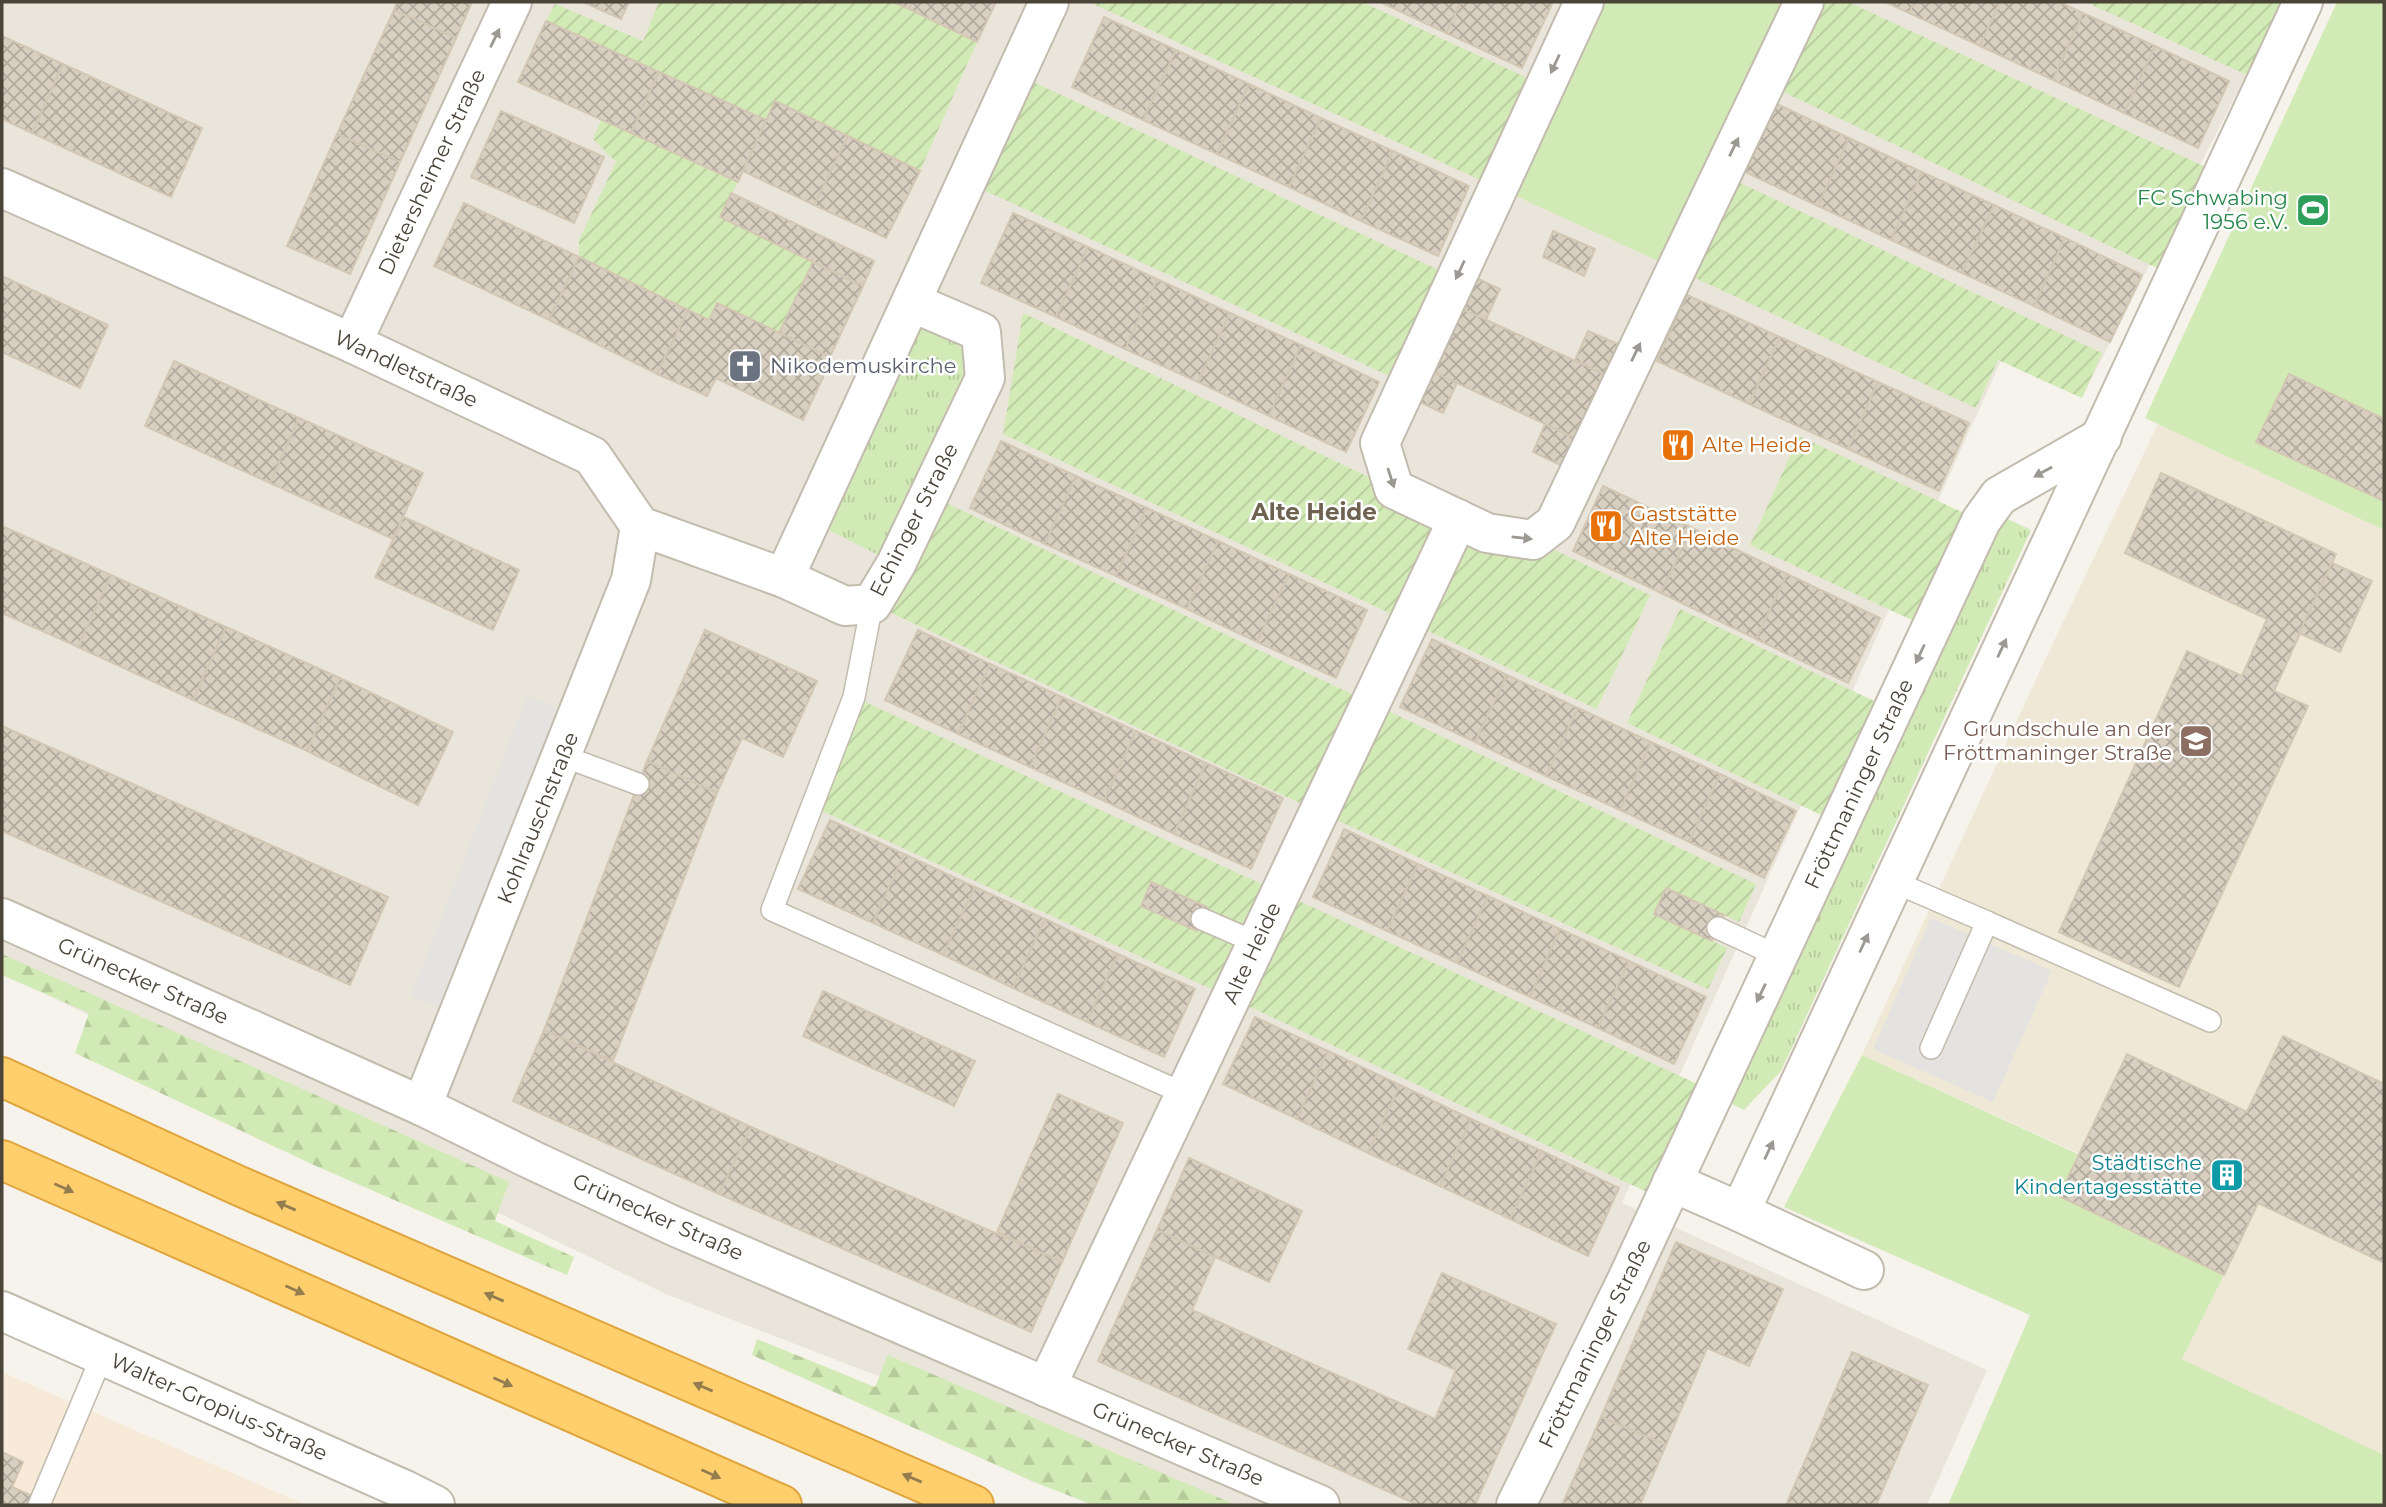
<svg xmlns="http://www.w3.org/2000/svg" width="2386" height="1507" font-family="Montserrat,sans-serif">
  <style>
    .residential { fill: #eae5da }
    .commercial { fill: #f7ead8 }
    .education { fill: #efe8d6 }
    .grass { fill: url(#grass-tufts) }
    .forest { fill: url(#forest-firs) }
    .park { fill: #d2eab5 }
    .garden { fill: url(#garden-furrows) }
    .parking { fill: #e5e3e0 }
    .building { fill: url(#building-cross-hatch); stroke: #d3c7b4; stroke-width: 2 }
    .lines { fill: none; stroke-linecap: round; stroke-linejoin: round }
    .lane-casing { stroke: #c2bbae; stroke-width: 24 }
    .street-casing { stroke: #c2bbae; stroke-width: 42 }
    .highway-casing { stroke: #e0a43c; stroke-width: 42 }
    .lane { stroke: #fff; stroke-width: 21 }
    .street { stroke: #fff; stroke-width: 38 }
    .highway { stroke: #ffcf6e; stroke-width: 38 }
    .oneway { fill: #9c9892 }
    .oneway2 { fill: #937c4e }
    .labels { text-anchor: middle; stroke-width: 5; stroke-linejoin: round; paint-order: stroke }
    .street-label { font-size: 21px; fill: #4b4439; stroke: #fff }
    .leisure-label { font-size: 21px; fill: #27864d; stroke: #fff; text-anchor: end }
    .worship-label { font-size: 21px; fill: #5b616d; stroke: #fff; text-anchor: start }
    .food-label { font-size: 21px; fill: #c56008; stroke: #fff; text-anchor: start }
    .education-label { font-size: 21px; fill: #785e54; stroke: #fff; text-anchor: end }
    .culture-label { font-size: 21px; fill: #0d838f; stroke: #fff; text-anchor: end }
    .neighbourhood-label { font-size: 23px; font-weight: bold; fill: #6e6250; stroke: #fff }
  </style>
  <defs>
    <pattern id="grass-tufts" width="24" height="20" patternUnits="userSpaceOnUse" patternTransform="scale(1.75)"><rect width="24" height="20" fill="#d2eab5"/><path d="M3 7l-1-3M5 7V3M7 7l1-3M15 17l-1-3M17 17v-4M19 17l1-3" fill="none" stroke="#b6ca9c"/></pattern>
    <pattern id="forest-firs" width="22" height="20" patternUnits="userSpaceOnUse" patternTransform="scale(1.75)"><rect width="22" height="20" fill="#d2eab5"/><path d="M5 1l3.5 6h-7zM16 11l3.5 6h-7z" fill="#b6ca9c"/></pattern>
    <pattern id="garden-furrows" width="10" height="10" patternUnits="userSpaceOnUse" patternTransform="scale(1.75)"><rect width="10" height="10" fill="#d2eab5"/><path d="M-1 1l2-2M0 10L10 0M9 11l2-2" fill="none" stroke="#b6ca9c"/></pattern>
    <pattern id="building-cross-hatch" width="8" height="8" patternUnits="userSpaceOnUse" patternTransform="scale(1.75)"><rect width="8" height="8" fill="#d8cfc1"/><path d="M0 0l8 8M0 8l8-8" fill="none" stroke="#b1aa9e"/></pattern>
  </defs>
  <rect width="100%" height="100%" fill="#f6f3ec"/>
  <polygon class="residential" points="2,2 2283,2 2084,394 2001,361 1622,1203 1987,1370 1927,1505 1212,1505 668,1295 2,973"/>
  <polygon class="commercial" points="2,1372 306,1505 2,1505"/>
  <polygon class="education" points="2158,424 2384,530 2384,1455 2182,1359 2224,1275 2059,1196 2078,1153 1862,1055 2044,662"/>
  <g class="grass">
    <polygon points="911,302 981,332 896,564 811,521"/>
    <polygon points="1999,515 2031,530 1781,1071 1744,1110 1728,1102"/>
  </g>
  <g class="forest">
    <polygon points="2,954 509,1182 495,1221 574,1257 567,1275 316,1166 75,1053 89,1013 2,975"/>
    <polygon points="757,1339 875,1387 888,1355 1236,1505 1093,1505 1034,1482 752,1355"/>
  </g>
  <g class="park">
    <polygon points="1584,2 1803,2 1676,269 1498,188"/>
    <polygon points="2337,2 2384,2 2384,530 2145,418"/>
    <polygon points="1862,1055 2078,1154 2060,1196 2224,1275 2182,1359 2384,1455 2384,1505 1948,1505 2030,1315 1784,1207"/>
  </g>
  <g class="garden">
    <polygon points="659,2 893,2 977,42 920,171 776,101 766,120 546,21 555,4 643,41"/>
    <polygon points="1089,2 1362,2 1545,86 1498,188"/>
    <polygon points="1804,2 1848,2 2223,175 2176,277 1764,83"/>
    <polygon points="2085,2 2303,2 2265,83"/>
    <polygon points="1016,74 1456,278 1407,384 966,182"/>
    <polygon points="601,120 738,182 720,217 813,262 779,333 717,303 709,320 579,257 579,240 616,162 593,139"/>
    <polygon points="1721,174 2102,353 2082,398 1998,360 1976,408 1676,269"/>
    <polygon points="1023,313 1394,489 1533,540 1650,595 1597,709 1003,434"/>
    <polygon points="1799,436 1981,521 1931,629 1750,545"/>
    <polygon points="929,495 1756,884 1739,922 1667,888 1654,914 1727,948 1708,989 1319,812 872,604"/>
    <polygon points="1680,609 1893,710 1840,824 1627,723"/>
    <polygon points="854,697 1715,1092 1664,1200 1231,998 813,807"/>
  </g>
  <g class="parking">
    <polygon points="527,696 561,709 445,1009 411,996"/>
    <polygon points="1931,918 2052,971 1993,1102 1873,1049"/>
  </g>
  <g class="building">
    <polygon points="397,2 472,2 456,38 394,10"/>
    <polygon points="583,2 629,2 621,19"/>
    <polygon points="893,2 912,2 909,9"/>
    <polygon points="912,2 996,2 977,42 909,9"/>
    <polygon points="1380,2 1461,2 1446,33"/>
    <polygon points="1461,2 1553,2 1522,68 1446,33"/>
    <polygon points="1885,2 1914,2 1909,13"/>
    <polygon points="1914,2 2000,2 1980,46 1909,13"/>
    <polygon points="2000,2 2059,2 2083,13 2053,80 1980,46"/>
    <polygon points="394,10 456,38 400,162 337,134"/>
    <polygon points="2083,13 2155,46 2124,113 2053,80"/>
    <polygon points="1104,17 1176,50 1143,120 1072,87"/>
    <polygon points="546,21 659,72 631,133 518,82"/>
    <polygon points="2,36 63,64 32,133 2,119"/>
    <polygon points="2155,46 2229,81 2198,148 2124,113"/>
    <polygon points="1176,50 1249,84 1217,154 1143,120"/>
    <polygon points="63,64 202,128 171,197 32,133"/>
    <polygon points="659,72 766,120 738,182 631,133"/>
    <polygon points="1249,84 1321,118 1289,187 1217,154"/>
    <polygon points="775,101 848,136 814,205 743,171"/>
    <polygon points="1777,104 1849,138 1818,206 1745,172"/>
    <polygon points="501,111 604,157 574,223 471,177"/>
    <polygon points="1321,118 1393,151 1361,221 1289,187"/>
    <polygon points="337,134 400,162 350,274 287,246"/>
    <polygon points="848,136 920,171 886,238 814,205"/>
    <polygon points="1849,138 1922,172 1891,240 1818,206"/>
    <polygon points="1393,151 1469,186 1438,256 1361,221"/>
    <polygon points="1922,172 1994,205 1962,273 1891,240"/>
    <polygon points="731,193 874,261 863,286 720,217"/>
    <polygon points="464,203 579,257 549,320 434,266"/>
    <polygon points="1994,205 2065,238 2034,306 1962,273"/>
    <polygon points="1013,213 1088,247 1056,317 981,283"/>
    <polygon points="1553,231 1595,249 1584,276 1543,257"/>
    <polygon points="2065,238 2142,275 2110,342 2034,306"/>
    <polygon points="1088,247 1157,279 1125,349 1056,317"/>
    <polygon points="579,257 688,310 657,374 549,320"/>
    <polygon points="813,262 863,286 830,357 779,333"/>
    <polygon points="1470,275 1500,289 1486,320 1456,306"/>
    <polygon points="2,276 108,325 80,388 2,352"/>
    <polygon points="1157,279 1230,313 1198,382 1125,349"/>
    <polygon points="1687,295 1780,337 1749,404 1657,361"/>
    <polygon points="717,303 832,358 803,420 716,378 707,396 657,374 688,310 709,320"/>
    <polygon points="1456,306 1604,374 1575,438 1427,369"/>
    <polygon points="1230,313 1301,345 1269,416 1198,382"/>
    <polygon points="1588,331 1618,344 1604,374 1575,360"/>
    <polygon points="1780,337 1878,382 1848,449 1749,404"/>
    <polygon points="1301,345 1379,382 1346,452 1269,416"/>
    <polygon points="174,361 299,418 270,483 145,426"/>
    <polygon points="1427,369 1457,383 1443,413 1413,399"/>
    <polygon points="2289,374 2384,419 2384,501 2256,442"/>
    <polygon points="1878,382 1969,423 1939,491 1848,449"/>
    <polygon points="299,418 423,473 393,539 270,483"/>
    <polygon points="1545,424 1575,438 1562,466 1533,452"/>
    <polygon points="1001,441 1076,476 1045,544 970,508"/>
    <polygon points="2161,473 2336,554 2274,691 2308,706 2179,987 2059,932 2187,651 2242,676 2267,619 2125,553"/>
    <polygon points="1076,476 1147,508 1116,576 1045,544"/>
    <polygon points="1603,486 1692,528 1661,593 1573,551"/>
    <polygon points="1147,508 1218,541 1187,609 1116,576"/>
    <polygon points="404,517 519,570 493,630 375,577"/>
    <polygon points="2,526 111,575 78,647 2,613"/>
    <polygon points="1692,528 1787,574 1756,639 1661,593"/>
    <polygon points="1218,541 1289,574 1257,642 1187,609"/>
    <polygon points="2332,563 2372,581 2340,652 2299,633"/>
    <polygon points="1289,574 1367,610 1336,678 1257,642"/>
    <polygon points="1787,574 1880,618 1848,683 1756,639"/>
    <polygon points="111,575 226,627 193,700 78,647"/>
    <polygon points="226,627 340,678 307,751 193,700"/>
    <polygon points="705,630 817,681 783,757 742,738 717,793 647,761"/>
    <polygon points="918,630 990,664 958,734 885,700"/>
    <polygon points="1432,639 1507,675 1475,742 1400,707"/>
    <polygon points="990,664 1062,697 1030,767 958,734"/>
    <polygon points="1507,675 1578,708 1546,776 1475,742"/>
    <polygon points="340,678 453,732 418,805 307,751"/>
    <polygon points="1062,697 1136,731 1104,801 1030,767"/>
    <polygon points="1578,708 1651,742 1620,810 1546,776"/>
    <polygon points="2,726 388,897 350,985 2,831"/>
    <polygon points="1136,731 1206,763 1174,834 1104,801"/>
    <polygon points="1651,742 1720,774 1689,842 1620,810"/>
    <polygon points="647,761 717,793 613,1061 544,1030"/>
    <polygon points="1206,763 1283,798 1251,869 1174,834"/>
    <polygon points="1720,774 1796,811 1764,878 1689,842"/>
    <polygon points="830,820 904,854 873,923 798,889"/>
    <polygon points="1344,829 1418,864 1387,931 1313,897"/>
    <polygon points="904,854 975,887 943,955 873,923"/>
    <polygon points="1418,864 1488,896 1457,963 1387,931"/>
    <polygon points="1151,882 1207,907 1197,931 1141,906"/>
    <polygon points="975,887 1045,919 1013,988 943,955"/>
    <polygon points="1666,888 1724,915 1712,941 1654,914"/>
    <polygon points="1488,896 1560,929 1530,997 1457,963"/>
    <polygon points="1045,919 1118,954 1087,1022 1013,988"/>
    <polygon points="1560,929 1629,961 1598,1028 1530,997"/>
    <polygon points="1118,954 1195,989 1164,1057 1087,1022"/>
    <polygon points="1629,961 1706,997 1674,1064 1598,1028"/>
    <polygon points="823,991 975,1061 954,1106 803,1036"/>
    <polygon points="1255,1017 1328,1051 1297,1119 1223,1084"/>
    <polygon points="544,1030 751,1127 719,1194 513,1101"/>
    <polygon points="2283,1036 2384,1084 2384,1263 2258,1203 2224,1275 2059,1196 2127,1054 2247,1112"/>
    <polygon points="1328,1051 1400,1085 1368,1153 1297,1119"/>
    <polygon points="1400,1085 1471,1119 1440,1186 1368,1153"/>
    <polygon points="1058,1094 1123,1123 1062,1262 997,1232"/>
    <polygon points="1471,1119 1542,1151 1510,1219 1440,1186"/>
    <polygon points="751,1127 1062,1262 1031,1332 719,1194"/>
    <polygon points="1542,1151 1619,1188 1588,1256 1510,1219"/>
    <polygon points="1189,1158 1302,1211 1269,1282 1157,1230"/>
    <polygon points="1157,1230 1215,1257 1192,1310 1435,1419 1456,1370 1408,1349 1442,1273 1556,1324 1475,1505 1418,1505 1098,1361"/>
    <polygon points="1676,1242 1783,1289 1749,1366 1707,1348 1666,1445 1601,1417"/>
    <polygon points="1852,1352 1928,1385 1876,1505 1786,1505"/>
    <polygon points="1601,1417 1666,1445 1640,1505 1562,1505"/>
    <polygon points="2,1452 23,1462 12,1487 53,1505 2,1505"/>
  </g>
  <g class="lines">
    <g class="lane-casing">
      <g id="lane">
        <polyline points="872,604 854,697 772,910 1185,1094"/>
        <polyline points="563,756 638,784"/>
        <polyline points="1892,881 1987,922 1931,1048"/>
        <polyline points="1202,919 1257,943"/>
        <polyline points="1987,922 2210,1021"/>
        <polyline points="1718,928 1778,956"/>
        <polyline points="39,1505 102,1356"/>
      </g>
    </g>
    <g class="street-casing">
      <g id="street">
        <polyline points="1584,2 1380,443 1394,489 1487,533 1533,540 1555,523 1804,2"/>
        <polyline points="2,188 352,343 592,456 640,526 784,578"/>
        <polyline points="911,302 981,332 985,378 896,564 872,604 845,606 784,578 1049,2"/>
        <polyline points="352,343 512,2"/>
        <polyline points="2,918 422,1106 532,1160 676,1227 1320,1505"/>
        <polyline points="422,1106 631,580 640,526"/>
        <polyline points="1672,1182 1740,1212 1864,1270"/>
        <polyline points="1740,1212 2303,2"/>
        <polyline points="2,1311 405,1490 435,1505"/>
        <polyline points="1046,1387 1458,519"/>
        <polyline points="1516,1505 1625,1284 1981,521 1999,496 2102,437"/>
      </g>
    </g>
    <g class="highway-casing">
      <g id="highway">
        <polyline points="2,1077 237,1185 974,1505"/>
        <polyline points="2,1160 782,1505"/>
      </g>
    </g>
    <use href="#lane" class="lane"/>
    <use href="#street" class="street"/>
    <use href="#highway" class="highway"/>
  </g>
  <defs><path id="oneway-solid" d="M-6-.8H1V-3.2L6.5 0L1 3.2V.8H-6Z" transform="scale(1.75)"/></defs>
  <g class="oneway">
    <use href="#oneway-solid" transform="translate(495 38) rotate(-64)"/>
    <use href="#oneway-solid" transform="translate(1555 64) rotate(115)"/>
    <use href="#oneway-solid" transform="translate(1734 147) rotate(-64)"/>
    <use href="#oneway-solid" transform="translate(1460 270) rotate(115)"/>
    <use href="#oneway-solid" transform="translate(1636 352) rotate(-64)"/>
    <use href="#oneway-solid" transform="translate(2043 472) rotate(151)"/>
    <use href="#oneway-solid" transform="translate(1391 478) rotate(72)"/>
    <use href="#oneway-solid" transform="translate(1522 538) rotate(6)"/>
    <use href="#oneway-solid" transform="translate(2002 648) rotate(-65)"/>
    <use href="#oneway-solid" transform="translate(1920 654) rotate(115)"/>
    <use href="#oneway-solid" transform="translate(1864 943) rotate(-65)"/>
    <use href="#oneway-solid" transform="translate(1761 993) rotate(116)"/>
    <use href="#oneway-solid" transform="translate(1769 1150) rotate(-65)"/>
  </g>
  <g class="oneway2">
    <use href="#oneway-solid" transform="translate(64 1188) rotate(24)"/>
    <use href="#oneway-solid" transform="translate(286 1206) rotate(-157)"/>
    <use href="#oneway-solid" transform="translate(295 1290) rotate(24)"/>
    <use href="#oneway-solid" transform="translate(494 1297) rotate(-157)"/>
    <use href="#oneway-solid" transform="translate(503 1382) rotate(24)"/>
    <use href="#oneway-solid" transform="translate(703 1387) rotate(-157)"/>
    <use href="#oneway-solid" transform="translate(711 1474) rotate(24)"/>
    <use href="#oneway-solid" transform="translate(912 1478) rotate(-157)"/>
  </g>
  <defs>
    <g id="stadium-square" transform="scale(1.75)"><rect x="-9" y="-9" width="18" height="18" rx="4" fill="#2e9e5b" stroke="#fff"/><path d="M0-5a6.5 5 0 1 0 0 10a6.5 5 0 1 0 0-10ZM-3.5-1.8h7v3.6h-7Z" fill="#fff"/></g>
    <g id="church-square" transform="scale(1.75)"><rect x="-9" y="-9" width="18" height="18" rx="4" fill="#6b7280" stroke="#fff"/><path d="M-1.2-6h2.4v3.5h3.3v2.4h-3.3V6h-2.4V-.1h-3.3v-2.4h3.3Z" fill="#fff"/></g>
    <g id="restaurant-square" transform="scale(1.75)"><rect x="-9" y="-9" width="18" height="18" rx="4" fill="#e8710a" stroke="#fff"/><path d="M-5-6h1v4h1v-4h1v4h1v-4h1v5L-1.5 .5V6h-2V.5L-5-1ZM5-6V6H3V1.5H1.5Q1.5-4 5-6Z" fill="#fff"/></g>
    <g id="school-square" transform="scale(1.75)"><rect x="-9" y="-9" width="18" height="18" rx="4" fill="#8d6e63" stroke="#fff"/><path d="M0-5L7-2L0 1L-7-2ZM-4 1L0 2.5L4 1V4Q0 6-4 4Z" fill="#fff"/></g>
    <g id="building-square" transform="scale(1.75)"><rect x="-9" y="-9" width="18" height="18" rx="4" fill="#0f9aa8" stroke="#fff"/><path d="M-4-6H4V6H1V3H-1V6H-4ZM-2.5-4.3h1.7v1.8h-1.7ZM.8-4.3h1.7v1.8H.8ZM-2.5-1h1.7V.8h-1.7ZM.8-1h1.7V.8H.8Z" fill="#fff"/></g>
  </defs>
  <g fill-rule="evenodd">
    <use href="#stadium-square" x="2313" y="210"/>
    <use href="#church-square" x="745" y="366"/>
    <use href="#restaurant-square" x="1678" y="445"/>
    <use href="#restaurant-square" x="1606" y="526"/>
    <use href="#school-square" x="2196" y="741"/>
    <use href="#building-square" x="2227" y="1175"/>
  </g>
  <g class="labels">
    <g class="street-label">
      <text transform="translate(432 172) rotate(-65)" y="7">Dietersheimer Straße</text>
      <text transform="translate(406 369) rotate(25)" y="7">Wandletstraße</text>
      <text transform="translate(914 520) rotate(-63)" y="7">Echinger Straße</text>
      <text transform="translate(1859 784) rotate(-65)" y="7">Fröttmaninger Straße</text>
      <text transform="translate(538 818) rotate(-68)" y="7">Kohlrauschstraße</text>
      <text transform="translate(1252 953) rotate(-65)" y="7">Alte Heide</text>
      <text transform="translate(143 981) rotate(24)" y="7">Grünecker Straße</text>
      <text transform="translate(658 1217) rotate(24)" y="7">Grünecker Straße</text>
      <text transform="translate(1595 1344) rotate(-64)" y="7">Fröttmaninger Straße</text>
      <text transform="translate(219 1407) rotate(24)" y="7">Walter-Gropius-Straße</text>
      <text transform="translate(1178 1444) rotate(23)" y="7">Grünecker Straße</text>
    </g>
    <g class="leisure-label">
      <text x="2288" y="205">FC Schwabing<tspan x="2288" dy="24">1956 e.V.</tspan></text>
    </g>
    <g class="worship-label">
      <text x="770" y="373">Nikodemuskirche</text>
    </g>
    <g class="food-label">
      <text x="1702" y="452">Alte Heide</text>
      <text x="1630" y="521">Gaststätte<tspan x="1630" dy="24">Alte Heide</tspan></text>
    </g>
    <g class="education-label">
      <text x="2172" y="736">Grundschule an der<tspan x="2172" dy="24">Fröttmaninger Straße</tspan></text>
    </g>
    <g class="culture-label">
      <text x="2202" y="1170">Städtische<tspan x="2202" dy="24">Kindertagesstätte</tspan></text>
    </g>
    <g class="neighbourhood-label">
      <text x="1314" y="520">Alte Heide</text>
    </g>
  </g>
  <rect width="2386" height="1507" fill="none" stroke="#4b4439" stroke-width="7"/>
</svg>
